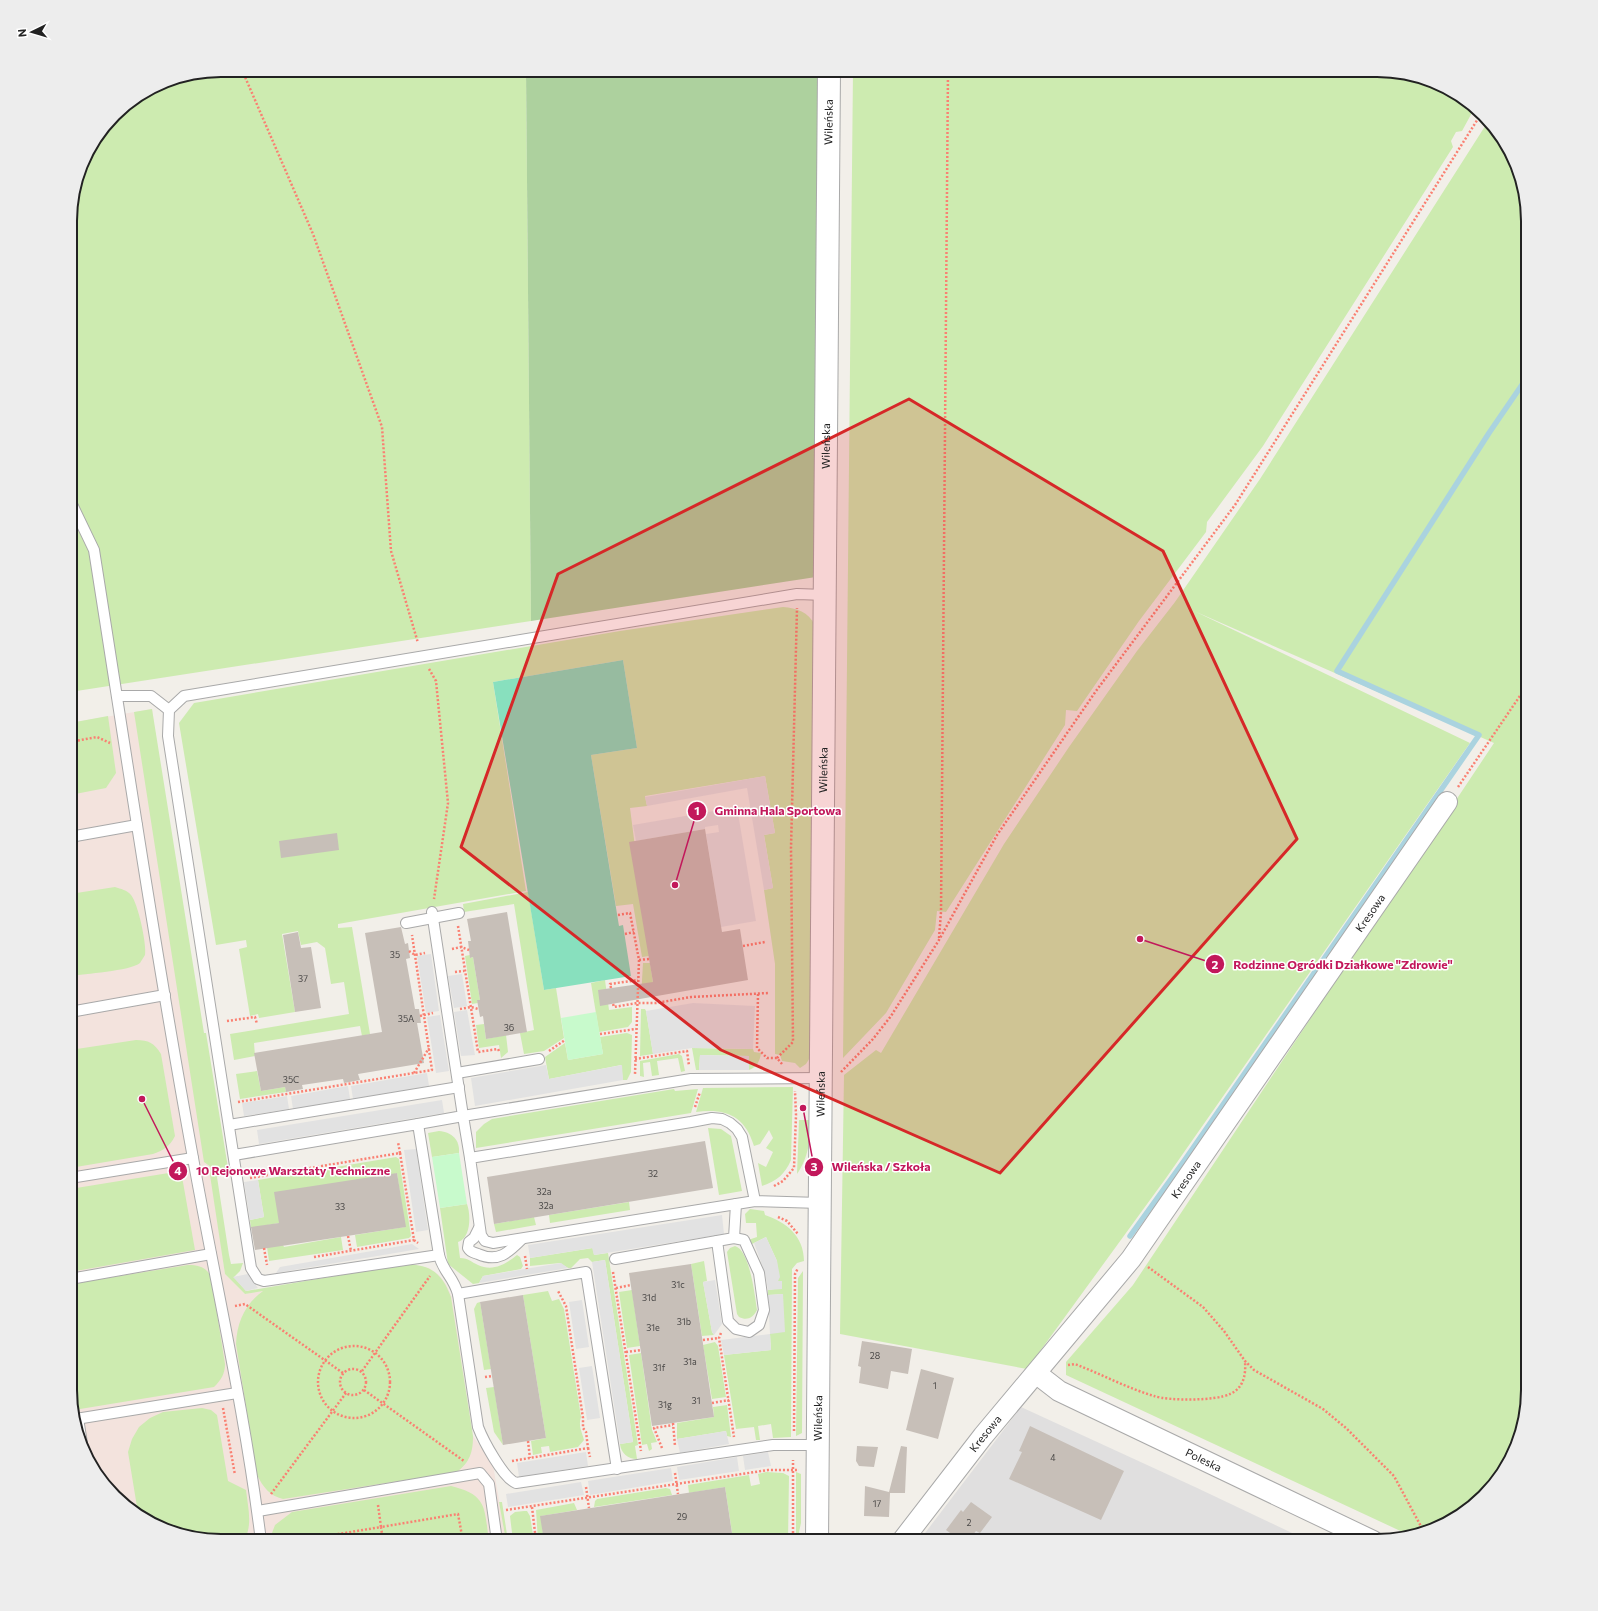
<svg xmlns="http://www.w3.org/2000/svg" width="1598" height="1611" font-family="Commissioner,sans-serif">
  <style>
    .residential { fill: #e0dfdf }
    .military { fill: #f3e3dd }
    .grass { fill: #cdebb0 }
    .forest { fill: #add19e }
    .park { fill: #c8facc }
    .pitch { fill: #88e0be }
    .parking { fill: #e2e2e2 }
    .lines { fill: none; stroke-linecap: round; stroke-linejoin: round }
    .stream { stroke: #aad3df; stroke-width: 5.5 }
    .building { fill: #c7bfb8 }
    .service-casing { stroke: #a9a9a9; stroke-width: 12 }
    .minor-casing { stroke: #a9a9a9; stroke-width: 22 }
    .tertiary-casing { stroke: #a9a9a9; stroke-width: 24 }
    .path { stroke: #fa8072; stroke-width: 2.5; stroke-dasharray: 2 2; stroke-linecap: butt }
    .service { stroke: #fff; stroke-width: 10 }
    .minor { stroke: #fff; stroke-width: 20 }
    .tertiary { stroke: #fff; stroke-width: 22 }
    .marked { fill: #d62828; fill-opacity: 0.2; stroke: #d62828; stroke-width: 3; stroke-linejoin: round }
    .labels { text-anchor: middle; stroke-width: 3; stroke-linejoin: round; paint-order: stroke }
    .number-label { font-size: 9px; fill: #4b4948 }
    .street-label { font-size: 11px; fill: #222; stroke: #fff }
    .rim { fill: none; stroke: #222; stroke-width: 2 }
    .leader { fill: none; stroke: #c2185b; stroke-width: 1.5 }
    .callout-dot { fill: #c2185b; stroke: #fff; stroke-width: 1.5 }
    .mark-label { font-size: 12px; text-anchor: middle; font-weight: bold; fill: #fff }
    .callout-label { font-size: 12px; text-anchor: middle; font-weight: bold; fill: #c2185b; stroke: #fff; stroke-width: 3; stroke-linejoin: round; paint-order: stroke }
  </style>
  <rect width="100%" height="100%" fill="#f2efe9"/>
  <polygon class="residential" points="1021,1407 1195,1487 1309,1541 919,1541"/>
  <polygon class="military" points="152,709 225,1274 245,1294 406,1264 429,1268 439,1275 446,1284 452,1297 473,1436 493,1465 506,1541 221,1541 155,1525 107,1489 81,1447 70,1390 70,723"/>
  <g class="grass">
    <polygon points="221,70 526,70 531,621 70,692 70,211 86,154 121,108 164,81"/>
    <polygon points="853,70 1386,70 1444,86 1474,109 1462,131 1456,132 1451,141 1453,147 1263,446 1207,522 1206,532 1139,621 1077,711 1066,710 1065,725 946,912 937,911 935,930 886,1013 843,1058"/>
    <polygon points="1489,120 1517,164 1528,221 1528,1390 1512,1456 1476,1504 1434,1530 1409,1535 1066,1375 1066,1362 1133,1285 1494,743 1194,611 1470,743 1166,1178 1027,1369 840,1334 844,1075 876,1050 881,1053 1004,844 1069,747 1137,651 1175,602 1260,479"/>
    <path d="M783,607C797,608 808,612 815,625L811,1056L806,1064L800,1068L795,1063L782,1061L780,1055L775,1054V964L764,890L773,888L764,835L775,833L765,776L645,796L647,806L630,808L649,956L642,957L633,904L616,906L591,755L637,748L623,660L493,682L526,891L338,924V928L352,927L370,1034L362,1036L360,1026L254,1043L255,1056L234,1060L230,1034L349,1014L344,982L331,984L325,948L317,942L301,945L298,931L282,934L295,1012L259,1018L258,1014L250,1016L239,949L247,947L246,940L216,945L179,723L194,703L620,631Z"/>
    <path d="M152,709L204,1033H206L229,1174L217,1177L229,1255L231,1264L243,1263L240,1271L234,1277L246,1291L406,1264C431,1265 442,1273 451,1297L473,1436C473,1452 470,1462 457,1472L283,1499C270,1496 263,1487 257,1475L236,1344C237,1322 245,1304 263,1291L245,1294L225,1274L210,1175L211,1167L204,1162L134,712Z"/>
    <polygon points="108,716 116,773 106,788 70,795 70,723"/>
    <path d="M115,887C121,889 127,890 131,895C138,903 147,945 145,955C144,957 141,961 140,963C130,971 84,974 70,976V894Z"/>
    <polygon points="528,892 544,990 556,988 564,1038 544,1051 524,1054 520,1033 534,1030 514,904 464,912 463,904"/>
    <polygon points="470,955 470,958 473,957 480,1000 477,1000 478,1003 472,1004 465,956"/>
    <polygon points="643,963 650,963 655,996 641,998"/>
    <polygon points="605,980 609,1010 632,1007 632,1022 628,1027 599,1032 591,983"/>
    <polygon points="641,1009 645,1009 646,1011 653,1054 640,1056"/>
    <polygon points="484,1024 486,1039 506,1035 508,1052 501,1058 499,1045 479,1048 476,1025"/>
    <polygon points="627,1033 632,1035 631,1072 627,1080 623,1080 621,1065 549,1079 545,1057 565,1043 568,1060 603,1054 600,1037"/>
    <path d="M136,1040C149,1040 154,1043 161,1054L175,1136C170,1146 164,1150 153,1154L70,1168V1050Z"/>
    <path d="M692,1048L753,1049L754,1052L761,1053C760,1061 757,1067 749,1070V1056L700,1055L699,1070H696Z"/>
    <polygon points="679,1054 682,1056 685,1071 681,1072 678,1058 657,1061 659,1075 652,1076 650,1062 643,1063 644,1077 640,1076 640,1061"/>
    <polygon points="257,1071 261,1091 285,1087 286,1092 240,1099 236,1074"/>
    <path d="M793,1087L791,1160C785,1174 777,1181 762,1186L758,1163L766,1167L773,1152L766,1148L773,1138L769,1130L760,1144L754,1146C745,1116 726,1108 696,1112L703,1088Z"/>
    <polygon points="674,1089 675,1091 698,1089 691,1113 476,1148 476,1132 484,1124 492,1119"/>
    <path d="M799,1120H810C810,1141 809,1156 797,1174Z"/>
    <polygon points="708,1128 721,1129 731,1136 742,1191 719,1195"/>
    <path d="M439,1131C452,1132 460,1140 459,1153L432,1157L428,1133Z"/>
    <polygon points="396,1157 399,1159 411,1236 409,1238 357,1247 355,1235 405,1227 397,1173 279,1223 251,1228 250,1220 264,1217 258,1180"/>
    <polygon points="181,1171 195,1250 70,1272 70,1189"/>
    <polygon points="629,1202 630,1210 550,1223 549,1215"/>
    <path d="M467,1204C471,1215 471,1238 458,1242L460,1258C469,1258 471,1262 478,1265C493,1272 506,1264 517,1255L520,1257L523,1266L521,1269L483,1276L479,1283L473,1284L448,1264L440,1208Z"/>
    <path d="M750,1209L764,1211L765,1215C786,1222 804,1236 804,1261L797,1263L792,1269L791,1437L773,1438L771,1424L758,1426L760,1440H756L754,1427L736,1429L724,1355L771,1350L770,1334L783,1294L768,1295V1290L782,1288L781,1281H778L777,1261L766,1237L750,1245L748,1240L757,1237L756,1223H746L745,1214Z"/>
    <polygon points="534,1217 536,1225 496,1232 494,1224"/>
    <polygon points="341,1237 343,1250 269,1261 267,1247 283,1245 284,1247"/>
    <path d="M735,1246C750,1250 755,1297 757,1310C753,1318 747,1321 739,1317L737,1314L727,1252L730,1248Z"/>
    <path d="M593,1248L594,1255L608,1253L638,1445L635,1446L637,1459C628,1459 621,1453 620,1444L633,1442L605,1260L592,1262L588,1258L580,1259L571,1268H568L560,1263L530,1266V1258Z"/>
    <polygon points="704,1261 707,1281 703,1282 712,1332 714,1335 702,1336 691,1264"/>
    <path d="M188,1265C199,1265 205,1267 211,1276L225,1364C225,1374 221,1380 214,1387L74,1410L70,1390V1284Z"/>
    <polygon points="803,1271 802,1433 796,1436 798,1278"/>
    <polygon points="632,1290 640,1346 627,1348 619,1292"/>
    <path d="M548,1291L552,1301L559,1299L564,1309L581,1417C578,1426 582,1432 584,1440L578,1447L550,1452L549,1446L541,1447L542,1453L533,1455L531,1441L546,1438L523,1295Z"/>
    <polygon points="480,1302 491,1369 484,1370 474,1309 477,1303"/>
    <polygon points="715,1342 718,1346 726,1397 712,1399 703,1345"/>
    <polygon points="641,1353 652,1430 657,1442 651,1443 652,1449 649,1451 647,1444 642,1445 629,1355"/>
    <polygon points="494,1387 503,1445 494,1432 486,1388"/>
    <polygon points="727,1405 731,1437 727,1436 726,1431 677,1439 677,1423 714,1417 713,1407"/>
    <path d="M202,1408L211,1410L217,1415L228,1481L246,1490C248,1508 253,1525 244,1541H221L155,1525L138,1513L128,1452L132,1439L139,1427L150,1418L163,1412Z"/>
    <polygon points="766,1472 783,1473 789,1476 788,1541 681,1541 732,1532 725,1487 689,1493 688,1485 749,1475 751,1486 760,1484 758,1474"/>
    <polygon points="796,1472 801,1474 801,1523 799,1532 801,1541 796,1541"/>
    <path d="M451,1486C488,1495 484,1508 489,1541H269L275,1525L292,1512Z"/>
    <polygon points="666,1488 670,1489 672,1495 594,1507 595,1501 597,1499"/>
    <polygon points="499,1502 502,1502 508,1541 506,1541"/>
    <polygon points="574,1503 577,1510 541,1516 544,1541 538,1541 536,1510"/>
    <polygon points="524,1511 527,1511 530,1516 534,1541 513,1541 510,1516 515,1512"/>
  </g>
  <polygon class="forest" points="526,70 819,70 816,577 531,621"/>
  <g class="park">
    <polygon points="596,1012 603,1054 568,1060 561,1018"/>
    <polygon points="459,1153 467,1204 440,1208 432,1157"/>
  </g>
  <polygon class="pitch" points="623,660 637,748 591,755 619,926 623,925 631,976 544,990 493,682"/>
  <g class="parking">
    <polygon points="765,776 775,833 764,835 773,888 764,890 747,788 647,806 645,797"/>
    <polygon points="737,807 756,921 721,927 706,834 719,832 718,825 705,827 705,829 636,841 633,825"/>
    <polygon points="431,954 439,1011 426,1013 417,956"/>
    <polygon points="462,974 467,1006 454,1008 448,976"/>
    <polygon points="693,1003 755,1006 753,1049 692,1048 653,1054 646,1011"/>
    <polygon points="467,1010 475,1055 461,1056 454,1012"/>
    <polygon points="440,1015 449,1071 436,1073 427,1017"/>
    <polygon points="700,1055 749,1056 749,1070 699,1070"/>
    <polygon points="546,1065 549,1079 622,1065 623,1080 475,1106 471,1078"/>
    <polygon points="427,1073 429,1086 353,1099 351,1086"/>
    <polygon points="348,1086 350,1099 293,1109 291,1096"/>
    <polygon points="287,1096 289,1109 244,1116 242,1103"/>
    <polygon points="442,1100 444,1113 259,1144 257,1130"/>
    <polygon points="416,1149 428,1230 416,1232 404,1150"/>
    <polygon points="258,1180 264,1217 250,1220 244,1182"/>
    <polygon points="722,1215 724,1234 594,1255 592,1248 530,1258 528,1245"/>
    <polygon points="766,1237 777,1261 780,1277 778,1281 782,1281 782,1289 768,1290 765,1273 754,1243"/>
    <polygon points="412,1244 419,1249 276,1273 280,1267"/>
    <polygon points="605,1260 633,1442 620,1444 592,1262"/>
    <polygon points="561,1263 568,1268 479,1283 483,1276"/>
    <polygon points="248,1274 258,1288 246,1291 233,1277"/>
    <polygon points="715,1280 722,1324 714,1335 712,1332 703,1282"/>
    <polygon points="783,1294 785,1332 770,1334 771,1350 724,1355 721,1340 770,1334 768,1295"/>
    <polygon points="582,1300 589,1347 576,1349 569,1302"/>
    <polygon points="592,1366 600,1418 587,1420 579,1368"/>
    <polygon points="726,1431 729,1444 680,1453 677,1439"/>
    <polygon points="586,1452 588,1466 519,1477 517,1463"/>
    <polygon points="768,1452 771,1466 745,1470 743,1456"/>
    <polygon points="737,1457 739,1471 679,1480 677,1467"/>
    <polygon points="671,1468 673,1481 590,1495 588,1481"/>
    <polygon points="581,1482 584,1495 508,1507 506,1494"/>
  </g>
  <g class="lines">
    <polyline class="stream" points="1130,1236 1184,1161 1479,735 1337,671 1489,433 1528,376"/>
  </g>
  <g class="building">
    <polygon points="705,829 722,932 740,929 748,980 600,1006 598,990 653,982 629,842"/>
    <polygon points="337,833 339,850 281,858 279,841"/>
    <polygon points="507,912 527,1032 486,1039 483,1016 480,1017 477,1000 480,1000 473,957 470,958 468,941 471,941 467,919"/>
    <polygon points="401,927 405,944 408,943 410,958 406,959 415,1009 419,1009 421,1023 417,1023 424,1063 358,1074 360,1080 344,1083 343,1079 302,1085 303,1089 286,1092 285,1087 261,1091 254,1053 382,1032 365,933"/>
    <polygon points="298,932 301,948 311,947 321,1008 295,1012 283,935"/>
    <polygon points="705,1141 713,1188 494,1224 487,1177"/>
    <polygon points="397,1173 406,1227 255,1250 251,1227 279,1223 274,1192"/>
    <polygon points="691,1264 714,1417 652,1426 629,1273"/>
    <polygon points="523,1295 546,1438 503,1445 480,1302"/>
    <polygon points="862,1341 912,1349 908,1374 891,1371 888,1389 859,1383 861,1367 858,1366"/>
    <polygon points="921,1369 954,1378 938,1439 906,1430"/>
    <polygon points="1030,1426 1124,1471 1101,1520 1009,1479 1022,1452 1019,1451"/>
    <polygon points="857,1446 878,1447 874,1467 859,1466 856,1461"/>
    <polygon points="901,1446 907,1447 905,1493 890,1493 889,1517 864,1516 865,1486 889,1492"/>
    <polygon points="725,1487 732,1533 681,1541 544,1541 540,1516"/>
    <polygon points="971,1502 992,1517 980,1533 976,1531 968,1541 961,1541 946,1530 961,1510 963,1512"/>
  </g>
  <g class="lines">
    <g class="service-casing">
      <g id="service">
        <path d="M70,500L94,550C126,753 156,956 193,1158C216,1286 245,1412 261,1541"/>
        <polyline points="117,696 151,696 169,710"/>
        <polyline points="70,837 137,825"/>
        <polyline points="406,923 459,913"/>
        <polyline points="70,1012 165,995"/>
        <polyline points="457,1073 539,1059"/>
        <polyline points="418,1124 463,1116 432,912"/>
        <polyline points="229,1125 459,1087"/>
        <polyline points="234,1155 418,1124 439,1255 264,1281 258,1279 251,1268 168,736 169,710 184,696 797,594 825,595"/>
        <polyline points="470,1158 463,1116 691,1079 821,1078"/>
        <polyline points="70,1178 193,1158"/>
        <polyline points="755,1201 742,1137 737,1129 730,1123 722,1119 712,1118 691,1122 470,1158 481,1235 485,1241 493,1243 755,1201 820,1203"/>
        <path d="M479,1228L474,1238L469,1242L468,1248C471,1253 473,1252 478,1254C498,1263 508,1253 522,1239"/>
        <polyline points="717,1241 728,1321 736,1329 749,1332 759,1325 764,1310 759,1273 744,1240 734,1238"/>
        <path d="M439,1255C443,1272 453,1276 458,1294L478,1427C483,1440 503,1478 516,1483L773,1445H817"/>
        <polyline points="615,1259 734,1238 736,1204"/>
        <polyline points="70,1279 211,1254"/>
        <polyline points="458,1294 586,1272 617,1469"/>
        <polyline points="78,1418 83,1450"/>
        <polyline points="76,1419 237,1393"/>
        <polyline points="258,1511 480,1473 489,1484 497,1541"/>
      </g>
    </g>
    <g class="minor-casing">
      <g id="minor">
        <path id="s1" d="M1037,1374L1059,1391L1373,1541"/>
        <path id="s2" d="M902,1541L983,1436L1131,1259L1447,802"/>
      </g>
    </g>
    <g class="tertiary-casing">
      <g id="tertiary">
        <path id="s3" d="M817,1541L829,70"/>
      </g>
    </g>
    <g class="path">
      <polyline points="242,70 313,234 382,427 391,551 418,643"/>
      <polyline points="429,669 436,681 448,803 434,899"/>
      <polyline points="70,742 97,737 110,743"/>
      <polyline points="1458,787 1528,684"/>
      <polyline points="618,915 630,913 639,960 635,1074"/>
      <polyline points="458,926 478,1052 498,1049 499,1051"/>
      <polyline points="625,934 634,932"/>
      <polyline points="939,938 941,912 948,70"/>
      <polyline points="743,946 765,942"/>
      <polyline points="452,949 461,947 469,950"/>
      <polyline points="409,951 415,955 425,953"/>
      <polyline points="639,960 649,959"/>
      <polyline points="455,972 464,971"/>
      <polyline points="611,988 610,984 638,980"/>
      <polyline points="758,994 757,1048 767,1058 777,1058 782,1064"/>
      <polyline points="613,1004 614,1007 637,1003 656,1003 691,997 769,993"/>
      <polyline points="460,1009 471,1007 478,1009"/>
      <polyline points="420,1016 433,1013"/>
      <polyline points="227,1021 255,1017 257,1024"/>
      <polyline points="600,1034 636,1029"/>
      <polyline points="549,1051 565,1040"/>
      <polyline points="777,1058 793,1042 791,848 797,608"/>
      <polyline points="635,1059 687,1051 689,1066"/>
      <polyline points="841,1072 873,1039 891,1016 939,940 997,835 1096,691 1235,505 1481,114"/>
      <polyline points="414,1073 429,1048"/>
      <polyline points="238,1102 432,1070 412,935"/>
      <polyline points="695,1107 700,1092"/>
      <polyline points="400,1153 414,1240 418,1243"/>
      <polyline points="250,1178 400,1153 398,1142"/>
      <polyline points="774,1186 783,1181 794,1168 796,1115 795,1091"/>
      <polyline points="778,1217 787,1221 798,1234"/>
      <polyline points="348,1236 351,1251"/>
      <polyline points="264,1248 267,1265"/>
      <polyline points="525,1256 527,1269"/>
      <polyline points="314,1257 414,1240"/>
      <polyline points="1148,1267 1203,1307 1224,1331 1245,1361 1254,1370 1323,1409 1346,1428 1394,1476 1424,1532"/>
      <polyline points="613,1272 641,1451"/>
      <polyline points="616,1288 631,1285"/>
      <polyline points="235,1306 245,1304 343,1373"/>
      <polyline points="721,1333 719,1338 734,1437"/>
      <polyline points="703,1340 719,1338"/>
      <circle cx="354" cy="1382" r="36"/>
      <polyline points="626,1352 641,1350"/>
      <path d="M1068,1365L1075,1364C1101,1374 1127,1388 1154,1396C1169,1401 1216,1401 1230,1394C1244,1388 1246,1374 1245,1361"/>
      <circle cx="353" cy="1382" r="13"/>
      <polyline points="362,1371 430,1276"/>
      <polyline points="485,1377 492,1376"/>
      <polyline points="364,1390 464,1461"/>
      <polyline points="712,1403 729,1400"/>
      <polyline points="223,1408 235,1475"/>
      <polyline points="673,1423 675,1446"/>
      <polyline points="794,1431 795,1274 798,1268"/>
      <polyline points="528,1441 530,1458"/>
      <polyline points="588,1448 590,1457"/>
      <polyline points="662,1448 654,1428 673,1425"/>
      <polyline points="512,1461 588,1448 586,1432 583,1428 583,1418 566,1306 558,1291"/>
      <polyline points="675,1473 678,1494"/>
      <polyline points="586,1487 589,1508"/>
      <polyline points="271,1494 346,1393"/>
      <polyline points="378,1505 381,1527 458,1514 463,1541"/>
      <polyline points="532,1507 536,1541"/>
      <polyline points="506,1510 768,1470 799,1470"/>
      <polyline points="309,1541 308,1539 381,1527 383,1541"/>
      <polyline points="793,1541 793,1460"/>
    </g>
    <use href="#service" class="service"/>
    <use href="#minor" class="minor"/>
    <use href="#tertiary" class="tertiary"/>
  </g>
  <path class="marked" d="M909,399L1163,551L1297,839L1000,1173L721,1050L461,847L558,574Z"/>
  <g class="labels">
    <g class="number-label">
      <text x="395" y="958">35</text>
      <text x="303" y="982">37</text>
      <text x="406" y="1022">35A</text>
      <text x="509" y="1031">36</text>
      <text x="291" y="1083">35C</text>
      <text x="653" y="1177">32</text>
      <text x="544" y="1195">32a</text>
      <text x="546" y="1209">32a</text>
      <text x="340" y="1210">33</text>
      <text x="678" y="1288">31c</text>
      <text x="649" y="1301">31d</text>
      <text x="684" y="1325">31b</text>
      <text x="653" y="1331">31e</text>
      <text x="875" y="1359">28</text>
      <text x="690" y="1365">31a</text>
      <text x="659" y="1371">31f</text>
      <text x="935" y="1389">1</text>
      <text x="696" y="1404">31</text>
      <text x="665" y="1408">31g</text>
      <text x="1053" y="1461">4</text>
      <text x="877" y="1507">17</text>
      <text x="682" y="1520">29</text>
      <text x="969" y="1526">2</text>
    </g>
    <g class="street-label">
      <text dy="4" stroke="none"><textPath href="#s3" startOffset="1419">Wileńska</textPath></text>
      <text dy="4" stroke="none"><textPath href="#s3" startOffset="1095">Wileńska</textPath></text>
      <text dy="4" stroke="none"><textPath href="#s3" startOffset="771">Wileńska</textPath></text>
      <text dy="4" stroke="none"><textPath href="#s2" startOffset="784">Kresowa</textPath></text>
      <text dy="4" stroke="none"><textPath href="#s3" startOffset="447">Wileńska</textPath></text>
      <text dy="4" stroke="none"><textPath href="#s2" startOffset="460">Kresowa</textPath></text>
      <text dy="4" stroke="none"><textPath href="#s3" startOffset="123">Wileńska</textPath></text>
      <text dy="4" stroke="none"><textPath href="#s2" startOffset="136">Kresowa</textPath></text>
      <text dy="4" stroke="none"><textPath href="#s1" startOffset="188">Poleska</textPath></text>
    </g>
  </g>
  <path d="M0 0H1598V1611H0ZM221 77H1377A144 144 0 0 1 1521 221V1390A144 144 0 0 1 1377 1534H221A144 144 0 0 1 77 1390V221A144 144 0 0 1 221 77Z" fill="#ededed" fill-rule="evenodd"/>
  <path class="rim" d="M221 77H1377A144 144 0 0 1 1521 221V1390A144 144 0 0 1 1377 1534H221A144 144 0 0 1 77 1390V221A144 144 0 0 1 221 77Z"/>
  <path class="leader" d="M675 885L697 811M1140 939L1215 964M803 1108L814 1167M142 1099L178 1171"/>
  <g class="callout-dot">
    <circle cx="675" cy="885" r="4"/>
    <circle cx="1140" cy="939" r="4"/>
    <circle cx="803" cy="1108" r="4"/>
    <circle cx="142" cy="1099" r="4"/>
    <circle cx="697" cy="811" r="10"/>
    <circle cx="1215" cy="964" r="10"/>
    <circle cx="814" cy="1167" r="10"/>
    <circle cx="178" cy="1171" r="10"/>
  </g>
  <g class="mark-label">
    <text x="697" y="815">1</text>
    <text x="1215" y="969">2</text>
    <text x="814" y="1171">3</text>
    <text x="178" y="1175">4</text>
  </g>
  <g class="callout-label">
    <text x="778" y="815">Gminna Hala Sportowa</text>
    <text x="1343" y="969">Rodzinne Ogródki Działkowe "Zdrowie"</text>
    <text x="881" y="1171">Wileńska / Szkoła</text>
    <text x="293" y="1175">10 Rejonowe Warsztaty Techniczne</text>
  </g>
  <g transform="translate(32 32) rotate(265)" stroke="#ffffff" stroke-width="3" paint-order="stroke">
  <path d="M0-3L7 15L0 10L-7 15Z" fill="#222222"/>
  <text y="-6" font-size="11" font-weight="bold" text-anchor="middle" fill="#222222">N</text>
  </g>
</svg>
